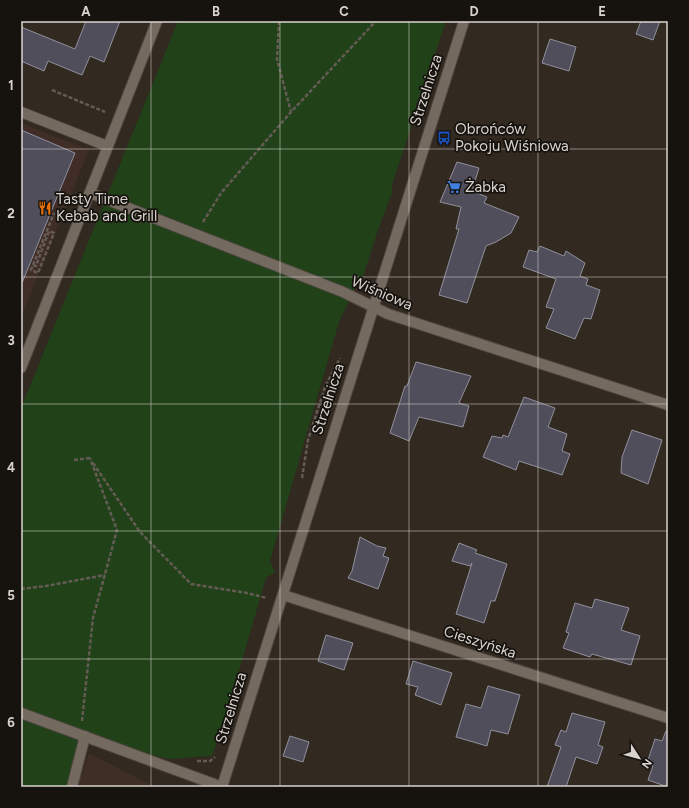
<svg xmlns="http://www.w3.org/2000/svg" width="689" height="808" font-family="Figtree,sans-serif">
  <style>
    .commercial { fill: #402d28 }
    .industrial { fill: #3f2e24 }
    .green { fill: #214119 }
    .building { fill: #4f4e5a; stroke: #90909d }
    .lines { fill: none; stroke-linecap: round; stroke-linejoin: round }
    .lane-casing { stroke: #4f4740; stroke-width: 12 }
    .street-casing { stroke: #4f4740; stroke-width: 12 }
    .secondary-casing { stroke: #4f4740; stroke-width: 12 }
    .path { stroke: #645c54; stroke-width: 2.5; stroke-dasharray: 4 2; stroke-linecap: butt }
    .lane { stroke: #756a60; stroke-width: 10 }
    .street { stroke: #756a60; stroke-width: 10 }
    .secondary { stroke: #756a60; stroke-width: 10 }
    .grid { fill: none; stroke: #d9d3ce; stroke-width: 1; stroke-opacity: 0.55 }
    .labels { text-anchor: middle; stroke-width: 3.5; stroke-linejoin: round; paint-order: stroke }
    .street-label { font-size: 15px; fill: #d9d3ce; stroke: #16120e }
    .poi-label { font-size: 15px; fill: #d9d3ce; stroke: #16120e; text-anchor: start }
    .neatline { fill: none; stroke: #d9d3ce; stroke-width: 1.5 }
    .grid-label { font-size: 13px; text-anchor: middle; font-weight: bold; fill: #d9d3ce }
  </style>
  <rect width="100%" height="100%" fill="#322920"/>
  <polygon class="commercial" points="21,123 89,150 21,317"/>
  <polygon class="industrial" points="89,753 155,787 77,787"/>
  <polygon class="green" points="178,21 446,21 391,188 393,190 378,230 363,277 360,277 339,322 270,561 275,572 266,578 228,709 212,756 168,759 85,736 70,787 21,787 21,408"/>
  <g class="building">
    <polygon points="86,21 120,21 104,62 90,56 82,75 48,61 44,71 21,61 21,27 75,49"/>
    <polygon points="641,21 660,21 653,40 636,34"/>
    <polygon points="550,39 576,47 569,71 542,63"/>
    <polygon points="21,130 75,153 22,283 21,283"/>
    <polygon points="457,162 479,168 472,191 487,197 484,203 519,217 511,233 496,242 486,246 467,303 439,295 459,229 456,229 461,207 440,202"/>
    <polygon points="540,246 564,256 566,251 585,263 580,276 588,279 586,285 600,290 591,319 584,318 575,339 546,328 554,309 546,307 556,279 523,267 529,250 537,252"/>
    <polygon points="416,362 471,376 459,403 469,406 463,427 419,417 409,441 390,433 405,386 407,386"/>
    <polygon points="524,397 555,408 548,427 567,434 562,451 570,454 562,475 519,461 516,470 483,457 492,436 502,438 503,435 508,437"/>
    <polygon points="632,430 662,440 648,484 621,473 622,457"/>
    <polygon points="360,537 377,546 386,548 383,556 389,558 378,589 348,578 352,571"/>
    <polygon points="459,543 477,550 475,553 507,564 495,601 491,601 484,623 456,614 472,563 470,566 452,561"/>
    <polygon points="595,599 629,608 621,630 640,636 631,665 592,654 590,657 563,648 569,633 566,632 575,603 592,608"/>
    <polygon points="326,635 353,643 344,670 318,661"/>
    <polygon points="413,661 452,673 441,705 415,695 418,687 406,684"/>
    <polygon points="488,686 520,695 508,734 491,730 487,746 456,737 466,704 481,708"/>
    <polygon points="572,713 605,722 598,745 603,747 597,764 576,757 566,787 547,787 561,747 555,745 561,730 566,732"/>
    <polygon points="666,731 668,732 668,787 648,780 653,766 647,763 655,739 662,741"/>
    <polygon points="290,736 309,742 303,762 283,756"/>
  </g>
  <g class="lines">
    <g class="lane-casing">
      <g id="lane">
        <polyline points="21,112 107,146"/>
        <polyline points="72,787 85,736"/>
      </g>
    </g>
    <g class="street-casing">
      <g id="street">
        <polyline points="90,193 343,292 388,314 668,405"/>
        <polyline points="21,368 157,21"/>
        <polyline points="283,595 668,718"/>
        <polyline points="21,713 222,787"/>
      </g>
    </g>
    <g class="secondary-casing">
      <polyline id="secondary" points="222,787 464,21"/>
    </g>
    <g class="path">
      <polyline points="279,21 277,59 291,112"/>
      <polyline points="52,90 105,112"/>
      <polyline points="203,222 221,193 291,112 376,21"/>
      <polyline points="33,265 36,266 49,231 54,233 38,273 31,270 54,213"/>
      <polyline points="74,460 90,458"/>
      <polyline points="93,463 140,532 191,584 247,593 267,598"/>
      <polyline points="302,478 308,440 325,387 340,358"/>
      <polyline points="21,589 46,586 105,575"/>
      <polyline points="82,721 93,618 117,530 90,458"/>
      <polyline points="197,761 210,761 215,757"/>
    </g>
    <use href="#lane" class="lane"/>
    <use href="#street" class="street"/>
    <use href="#secondary" class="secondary"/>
  </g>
  <path class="grid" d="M151,21V787M280,21V787M409,21V787M538,21V787M21,149H668M21,277H668M21,404H668M21,531H668M21,659H668"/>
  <defs>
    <g id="bus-bare" transform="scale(1.08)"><path d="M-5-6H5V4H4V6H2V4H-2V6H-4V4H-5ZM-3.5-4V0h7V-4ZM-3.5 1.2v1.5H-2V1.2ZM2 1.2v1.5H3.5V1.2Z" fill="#1a4fb4" stroke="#16120e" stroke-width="2.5" paint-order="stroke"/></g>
    <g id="supermarket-bare" transform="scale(1.08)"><path d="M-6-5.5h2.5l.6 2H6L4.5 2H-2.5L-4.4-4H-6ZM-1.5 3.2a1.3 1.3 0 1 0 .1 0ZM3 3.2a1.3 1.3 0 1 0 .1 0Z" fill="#3f7fe0" stroke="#16120e" stroke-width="2.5" paint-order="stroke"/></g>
    <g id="restaurant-bare" transform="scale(1.08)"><path d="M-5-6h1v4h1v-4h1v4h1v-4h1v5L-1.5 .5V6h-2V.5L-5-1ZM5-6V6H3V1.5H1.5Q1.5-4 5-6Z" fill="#e8710a" stroke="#16120e" stroke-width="2.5" paint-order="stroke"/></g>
  </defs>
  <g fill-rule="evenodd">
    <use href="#bus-bare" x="444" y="138"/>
    <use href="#supermarket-bare" x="454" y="187"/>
    <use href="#restaurant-bare" x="45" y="208"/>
  </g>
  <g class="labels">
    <g class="street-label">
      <text transform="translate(426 90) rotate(-72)" y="5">Strzelnicza</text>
      <text transform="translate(382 293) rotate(23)" y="5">Wiśniowa</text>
      <text transform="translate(328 399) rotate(-72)" y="5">Strzelnicza</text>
      <text transform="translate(480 642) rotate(18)" y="5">Cieszyńska</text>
      <text transform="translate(231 708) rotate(-73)" y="5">Strzelnicza</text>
    </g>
    <g class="poi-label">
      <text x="455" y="134">Obrońców<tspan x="455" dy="17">Pokoju Wiśniowa</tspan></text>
      <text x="465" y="192">Żabka</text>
      <text x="56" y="204">Tasty Time<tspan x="56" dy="17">Kebab and Grill</tspan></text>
    </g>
  </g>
  <rect width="689" height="808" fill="none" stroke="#16120e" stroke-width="44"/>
  <g transform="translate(639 758) rotate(126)" stroke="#16120e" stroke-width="3" paint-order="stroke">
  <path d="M0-3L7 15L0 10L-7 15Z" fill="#d9d3ce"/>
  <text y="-6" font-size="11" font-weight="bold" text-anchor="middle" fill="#d9d3ce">N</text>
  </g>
  <rect x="22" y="22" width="645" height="764" class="neatline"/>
  <g class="grid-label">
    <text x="86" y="16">A</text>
    <text x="216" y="16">B</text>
    <text x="344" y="16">C</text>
    <text x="474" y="16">D</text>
    <text x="602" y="16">E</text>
    <text x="11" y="90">1</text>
    <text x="11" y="218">2</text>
    <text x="11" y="345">3</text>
    <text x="11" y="472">4</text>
    <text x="11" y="600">5</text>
    <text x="11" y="727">6</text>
  </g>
</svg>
